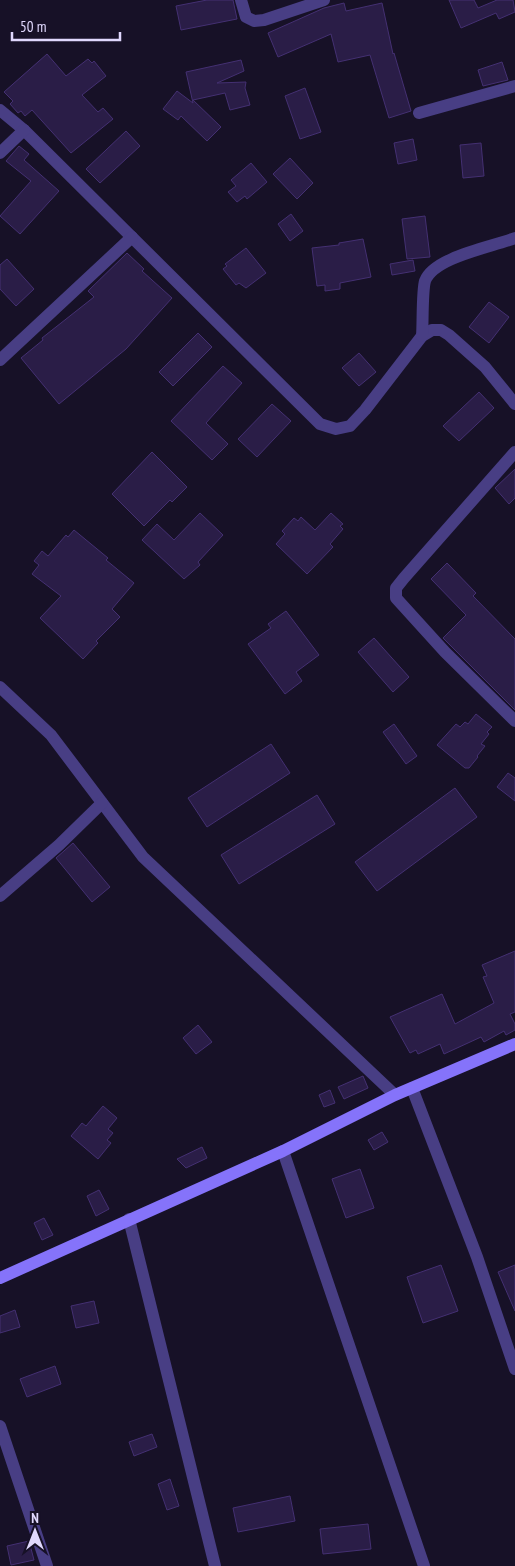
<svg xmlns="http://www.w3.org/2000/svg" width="515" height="1566" font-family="'PT Sans Narrow',sans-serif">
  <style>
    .building { fill: #2a1d47; stroke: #443072 }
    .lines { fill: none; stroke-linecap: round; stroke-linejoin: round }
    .street { stroke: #483e84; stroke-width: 12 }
    .secondary { stroke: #8573fa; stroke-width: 12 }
  </style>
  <rect width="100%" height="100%" fill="#171127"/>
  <g class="building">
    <polygon points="207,0 233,0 237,19 181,30 176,6"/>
    <polygon points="449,0 474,0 478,8 497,0 513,0 515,12 499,19 496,13 461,28"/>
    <polygon points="344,3 346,11 382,3 393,54 394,53 411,111 389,118 370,55 338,62 331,34 278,57 268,33 324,8"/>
    <polygon points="47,54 66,76 88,59 92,63 94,61 106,76 82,95 98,112 103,108 113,119 71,153 32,110 25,116 21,111 18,113 10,104 13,101 4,92"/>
    <polygon points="241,60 244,71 217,83 246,82 245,88 250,105 230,110 225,93 193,100 221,127 207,141 181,116 178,120 163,109 177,91 193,103 186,72"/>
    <polygon points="502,62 508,80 483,86 478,70"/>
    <polygon points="305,88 321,132 300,139 285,96"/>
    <polygon points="126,131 140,146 100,183 86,169"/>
    <polygon points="413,139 417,160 398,164 394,143"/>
    <polygon points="481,143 484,176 463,178 460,145"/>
    <polygon points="19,146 29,154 24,160 59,191 20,234 0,216 31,181 6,161"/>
    <polygon points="290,158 313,183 297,199 273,174"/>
    <polygon points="251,163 267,182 247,199 245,196 237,202 228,192 236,186 231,180"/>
    <polygon points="291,214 303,231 290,241 278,224"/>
    <polygon points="425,216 430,257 407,259 402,219"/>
    <polygon points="363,239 371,277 340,283 340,289 325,291 325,285 317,286 312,248 339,245 339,243"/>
    <polygon points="246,248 266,273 246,288 239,283 236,285 223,269 227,266 225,264"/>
    <polygon points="127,253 144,269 142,271 172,298 126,349 59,404 21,358 43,340 42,338 94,297 88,291"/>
    <polygon points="7,259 34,289 16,306 0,289 0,265"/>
    <polygon points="413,260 415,271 392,275 390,264"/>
    <polygon points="489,302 509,317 489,343 469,327"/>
    <polygon points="198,333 212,347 173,386 159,372"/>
    <polygon points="359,353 376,372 359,386 342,368"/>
    <polygon points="223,366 242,383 206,423 228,444 212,460 171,421"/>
    <polygon points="479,392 494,408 459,441 443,426"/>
    <polygon points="272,404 291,421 257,457 238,439"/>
    <polygon points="152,452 187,487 172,502 170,500 144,526 112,494"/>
    <polygon points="515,469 515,498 509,504 495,488"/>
    <polygon points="200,513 223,535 198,562 200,565 184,579 142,540 157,524 174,540"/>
    <polygon points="331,513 343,524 340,526 343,529 330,544 333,547 307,574 276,544 285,534 282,531 294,518 298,521 301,517 315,530"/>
    <polygon points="74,530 108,558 106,560 134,583 112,609 120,617 96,641 98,643 83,659 40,618 61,596 32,574 39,565 34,561 42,551 48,556 66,535 68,537"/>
    <polygon points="447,563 476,593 473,596 515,639 515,710 443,638 466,615 431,579"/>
    <polygon points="286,611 319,655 296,672 302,681 285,694 248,644 271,628 268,624"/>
    <polygon points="374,638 409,677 393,692 358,652"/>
    <polygon points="476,714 492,727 487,732 489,734 481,744 485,746 477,756 478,757 469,768 465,768 437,745 456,724 460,727 465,722 468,724"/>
    <polygon points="394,724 417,756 406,764 383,732"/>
    <polygon points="271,744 290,773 207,827 188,798"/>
    <polygon points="508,773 515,778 515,801 497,787"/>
    <polygon points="455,788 477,817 377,891 355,862"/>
    <polygon points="317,795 335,824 239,884 221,855"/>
    <polygon points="73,843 110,887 92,902 56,858"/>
    <polygon points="515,951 515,1012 510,1014 515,1024 515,1030 506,1035 504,1031 484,1042 481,1037 444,1054 440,1044 418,1054 416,1050 410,1053 390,1017 442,994 455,1024 494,1003 483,977 487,976 482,965"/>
    <polygon points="198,1025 212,1042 196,1054 183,1038"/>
    <polygon points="363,1076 368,1088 344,1099 338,1087"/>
    <polygon points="330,1090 335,1103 324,1107 319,1095"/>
    <polygon points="103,1106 117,1118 108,1129 113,1133 107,1140 111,1143 98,1159 71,1136 82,1123 86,1126"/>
    <polygon points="382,1132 388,1142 374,1150 368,1140"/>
    <polygon points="202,1147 207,1158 186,1168 177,1159"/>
    <polygon points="360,1169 374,1208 346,1218 332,1179"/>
    <polygon points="99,1190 109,1209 96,1216 87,1196"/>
    <polygon points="44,1218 53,1235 42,1240 34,1223"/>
    <polygon points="441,1265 458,1311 423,1323 407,1277"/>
    <polygon points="515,1265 515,1311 498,1272"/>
    <polygon points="94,1301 99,1323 76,1328 71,1306"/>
    <polygon points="15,1310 20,1327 0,1333 0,1316"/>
    <polygon points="55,1366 61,1384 27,1397 20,1379"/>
    <polygon points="152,1434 157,1447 134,1456 129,1442"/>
    <polygon points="170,1479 179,1506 167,1510 158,1484"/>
    <polygon points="290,1496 295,1521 238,1532 233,1508"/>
    <polygon points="368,1524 371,1549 323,1554 320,1529"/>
    <polygon points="29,1541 34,1560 11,1565 7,1546"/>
  </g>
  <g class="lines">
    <g class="street">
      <polyline points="241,0 246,17 254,21 264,20 324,0"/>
      <polyline points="0,110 24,130 320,424 336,429 350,426 365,410 422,336 432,330 441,330 449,335 485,367 515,404"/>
      <polyline points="419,113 515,86"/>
      <polyline points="0,153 24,130"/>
      <path d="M422,336C423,324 422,291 425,281C434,257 492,247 515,238"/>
      <polyline points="0,360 132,237"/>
      <polyline points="515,452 404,578 396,588 396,598 445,652 515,721"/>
      <polyline points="0,687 51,735 143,857 395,1095"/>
      <polyline points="0,896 59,845 102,803"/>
      <polyline points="412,1088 477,1257 515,1369"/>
      <polyline points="283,1151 424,1566"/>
      <polyline points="129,1219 215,1566"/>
      <polyline points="0,1426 47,1566"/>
    </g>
    <polyline class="secondary" points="0,1278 283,1151 395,1095 515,1044"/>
  </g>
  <g transform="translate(35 1531)" stroke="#171127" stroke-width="4" paint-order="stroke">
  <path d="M0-4L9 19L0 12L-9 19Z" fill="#e0d8fd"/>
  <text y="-8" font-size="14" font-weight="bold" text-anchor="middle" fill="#e0d8fd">N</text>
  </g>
  <path d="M12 32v8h108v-8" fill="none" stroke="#e0d8fd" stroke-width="2.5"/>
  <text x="20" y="32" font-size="15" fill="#e0d8fd" stroke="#171127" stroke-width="4" paint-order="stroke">50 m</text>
</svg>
